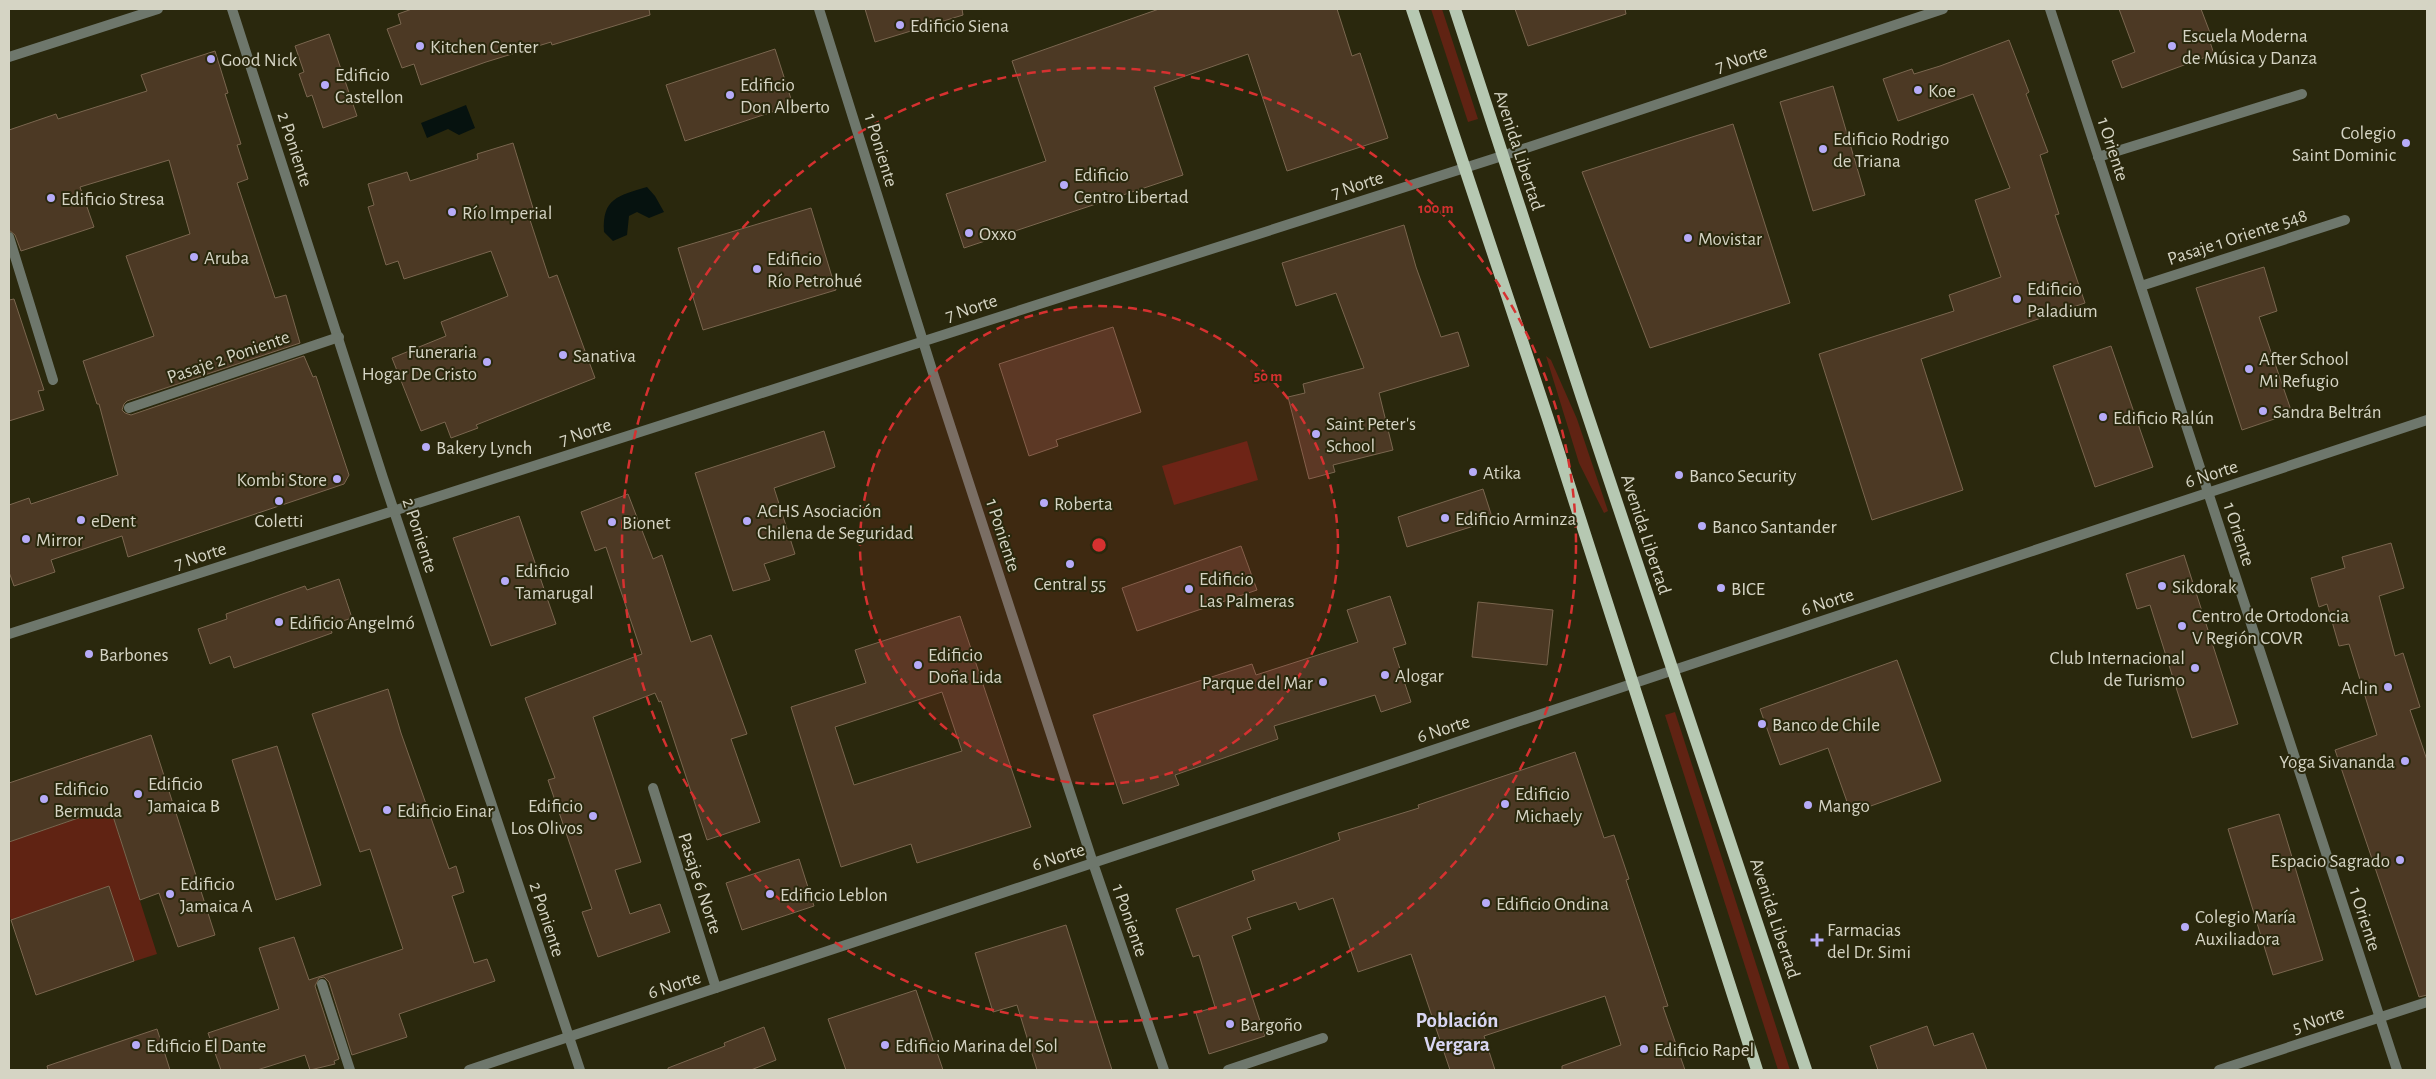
<svg xmlns="http://www.w3.org/2000/svg" width="2436" height="1079" font-family="'Alegreya Sans',sans-serif">
  <style>
    .green { fill: #602313 }
    .water { fill: #06120f }
    .building { fill: #4c3924; stroke: #7a664f; fill-rule: evenodd }
    .lines { fill: none; stroke-linecap: round; stroke-linejoin: round }
    .minor { stroke: #6e776c; stroke-width: 10 }
    .tertiary { stroke: #6e776c; stroke-width: 10 }
    .primary { stroke: #b6c8b2; stroke-width: 12 }
    .ring { fill: none; stroke: #d63130; stroke-width: 2.5; stroke-dasharray: 9 6 }
    .poi-dot { fill: #b6abf8; stroke: #2a280d; stroke-width: 2 }
    .labels { text-anchor: middle; stroke-width: 4; stroke-linejoin: round; paint-order: stroke }
    .poi-label { font-size: 19px; fill: #d5d4c4; stroke: #2a280d; text-anchor: start }
    .street-label { font-size: 19px; fill: #d5d4c4; stroke: #2a280d }
    .quarter-label { font-size: 21px; font-weight: bold; fill: #d9d6f3; stroke: #2a280d }
    .centre { fill: #d63130; stroke: #2a280d; stroke-width: 2.5 }
    .ring-label { font-size: 15px; text-anchor: middle; font-weight: bold; fill: #d63130; stroke: #2a280d; stroke-width: 4; stroke-linejoin: round; paint-order: stroke }
  </style>
  <rect width="100%" height="100%" fill="#2a280d"/>
  <g class="green">
    <polygon points="1431,9 1442,9 1478,119 1468,122"/>
    <polygon points="1546,356 1551,360 1577,419 1608,511 1604,513 1579,463"/>
    <polygon points="1247,441 1258,480 1174,505 1162,466"/>
    <polygon points="1675,712 1790,1070 1778,1070 1665,715"/>
    <polygon points="93,754 157,954 129,963 103,888 11,920 9,913 9,842 85,816 67,763"/>
  </g>
  <g class="water">
    <polygon points="466,105 475,128 459,135 448,129 427,138 421,123"/>
    <path d="M647,187L655,196L664,212L649,218L637,212L629,216L627,235L613,241L604,232C602,198 618,196 647,187Z"/>
  </g>
  <g class="building">
    <polygon points="412,9 649,9 650,15 552,45 551,42 486,62 421,85 414,64 402,68 387,29 401,24 398,14"/>
    <polygon points="865,9 962,9 963,15 875,42"/>
    <polygon points="1159,9 1337,9 1352,56 1360,53 1388,138 1287,171 1248,54 1154,87 1183,175 964,248 946,194 1046,161 1012,61"/>
    <polygon points="1515,9 1625,9 1626,14 1528,46"/>
    <polygon points="2119,9 2201,9 2212,38 2209,39 2214,54 2122,88 2112,61 2135,52"/>
    <polygon points="329,34 357,116 323,128 312,95 307,97 299,74 304,72 295,46"/>
    <polygon points="2009,40 2029,92 2026,94 2048,152 2040,155 2059,214 2055,215 2085,303 1921,359 1963,490 1872,520 1819,354 1954,311 1949,295 2001,277 1975,200 2010,188 1973,94 1898,121 1883,79 1912,69 1914,74 1940,66"/>
    <polygon points="775,49 793,105 685,141 666,85"/>
    <polygon points="215,51 228,93 225,94 241,144 237,145 248,179 237,183 275,298 286,295 300,343 127,401 124,404 122,410 125,413 131,415 304,356 313,377 316,376 349,475 344,484 128,557 122,536 51,560 55,572 14,586 9,572 9,505 29,498 31,504 118,475 99,404 97,404 83,361 154,336 126,256 190,234 169,160 80,187 94,227 21,251 15,235 9,230 9,130 56,114 58,119 147,91 141,75"/>
    <polygon points="1833,86 1865,195 1813,211 1780,102"/>
    <polygon points="1733,124 1790,303 1650,348 1582,172"/>
    <polygon points="513,143 536,218 530,220 549,278 557,275 595,378 476,425 478,428 451,438 445,422 421,431 392,358 446,336 441,322 508,296 491,251 404,279 398,261 386,265 368,207 374,205 368,184 407,172 410,181 478,159 477,154"/>
    <polygon points="811,208 836,290 703,330 678,248"/>
    <polygon points="1404,225 1416,267 1441,337 1458,332 1469,366 1379,393 1393,450 1333,465 1335,472 1309,479 1288,397 1305,393 1303,384 1364,368 1336,293 1296,306 1282,263"/>
    <polygon points="2264,267 2277,311 2259,317 2292,413 2242,430 2196,288"/>
    <polygon points="14,299 44,390 38,391 44,410 9,421 9,300"/>
    <polygon points="1113,327 1141,412 1056,440 1058,446 1029,456 999,364"/>
    <polygon points="2111,346 2153,467 2095,487 2053,366"/>
    <polygon points="824,431 835,467 774,488 795,554 764,564 770,580 733,591 695,473"/>
    <polygon points="1483,489 1493,520 1407,547 1398,517"/>
    <polygon points="628,494 653,559 662,555 691,642 711,635 747,734 731,739 760,822 707,840 661,701 659,702 655,693 593,717 641,862 615,870 630,914 660,904 670,932 598,957 582,912 592,909 548,780 555,778 525,698 642,654 606,547 595,551 581,512"/>
    <polygon points="519,516 556,624 491,646 453,538"/>
    <polygon points="2391,543 2404,588 2379,596 2395,656 2403,653 2420,707 2410,710 2427,760 2427,995 2419,997 2335,750 2377,735 2349,644 2339,646 2327,604 2319,607 2311,578 2345,568 2342,557"/>
    <polygon points="1241,546 1257,590 1137,631 1122,588"/>
    <polygon points="2184,555 2238,724 2192,738 2150,605 2137,609 2126,574"/>
    <polygon points="339,579 352,618 330,625 332,633 234,668 230,656 210,664 198,629 227,619 226,614 305,586 307,590"/>
    <polygon points="1390,596 1406,644 1393,648 1411,702 1381,712 1375,695 1274,726 1278,739 1175,775 1179,785 1123,804 1093,715 1252,664 1256,675 1358,642 1347,610"/>
    <polygon points="1478,602 1553,610 1547,665 1472,657"/>
    <path d="M960,616L1031,827L917,863L911,844L841,867L791,707L866,683L855,650ZM942,692L962,751L854,785L835,727Z"/>
    <polygon points="1897,660 1941,781 1851,813 1828,748 1780,765 1760,709"/>
    <polygon points="388,689 401,733 449,869 456,866 464,892 452,896 474,963 487,959 495,981 399,1014 407,1037 352,1055 329,982 324,977 319,978 315,986 339,1059 334,1061 335,1064 310,1070 305,1055 257,1070 221,1070 208,1033 279,1009 259,948 294,937 309,980 403,949 370,849 360,852 312,714"/>
    <polygon points="151,735 215,935 178,947 159,893 140,900 110,807 9,842 9,783"/>
    <polygon points="277,746 321,885 276,900 232,760"/>
    <polygon points="1575,752 1604,838 1614,835 1629,879 1626,880 1668,1006 1663,1007 1685,1070 1562,1070 1562,1066 1621,1045 1605,996 1484,1036 1495,1070 1450,1070 1411,954 1358,972 1333,898 1299,910 1296,902 1247,918 1251,929 1232,936 1265,1036 1209,1054 1196,1013 1215,1007 1199,955 1193,957 1176,909 1255,880 1252,871 1340,840 1338,833 1419,808 1418,805"/>
    <polygon points="2279,814 2323,960 2273,975 2228,829"/>
    <polygon points="799,859 814,906 742,930 726,883"/>
    <polygon points="109,886 134,961 36,995 11,920"/>
    <polygon points="1066,925 1112,1070 1037,1070 1017,1005 993,1012 975,953"/>
    <polygon points="916,990 943,1070 846,1070 828,1019"/>
    <polygon points="1927,1026 1934,1046 1973,1033 1987,1070 1878,1070 1870,1046"/>
    <polygon points="764,1027 776,1060 751,1070 668,1070 668,1068 725,1046 724,1043"/>
    <polygon points="157,1029 170,1070 48,1070 47,1066"/>
  </g>
  <g class="lines">
    <g class="minor">
      <polyline points="232,9 383,478 580,1070"/>
      <polyline points="819,9 932,370 1093,863 1164,1070"/>
      <polyline points="2050,9 2397,1070"/>
      <polyline points="2098,157 2302,94"/>
      <polyline points="9,237 53,380"/>
      <polyline points="2141,286 2345,220"/>
      <polyline points="129,408 339,337"/>
      <polyline points="653,788 716,988"/>
      <polyline points="322,984 350,1070"/>
      <polyline points="469,1070 2427,420"/>
      <polyline points="1228,1070 1323,1038"/>
      <polyline points="2219,1070 2427,1002"/>
    </g>
    <g class="tertiary">
      <polyline points="9,57 158,9"/>
      <polyline points="9,634 1502,156 1943,9"/>
    </g>
    <g class="primary">
      <polyline points="1412,9 1548,419 1757,1070"/>
      <polyline points="1455,9 1582,398 1806,1070"/>
    </g>
  </g>
  <circle cx="1099" cy="545" r="239" fill="#d63130" fill-opacity=".12"/>
  <g class="ring">
    <circle cx="1099" cy="545" r="239"/>
    <circle cx="1099" cy="545" r="477"/>
  </g>
  <g class="poi-dot">
    <circle cx="900" cy="25" r="5"/>
    <circle cx="420" cy="46" r="5"/>
    <circle cx="2172" cy="46" r="5"/>
    <circle cx="211" cy="59" r="5"/>
    <circle cx="325" cy="85" r="5"/>
    <circle cx="1918" cy="90" r="5"/>
    <circle cx="730" cy="95" r="5"/>
    <circle cx="2406" cy="143" r="5"/>
    <circle cx="1823" cy="149" r="5"/>
    <circle cx="1064" cy="185" r="5"/>
    <circle cx="51" cy="198" r="5"/>
    <circle cx="452" cy="212" r="5"/>
    <circle cx="969" cy="233" r="5"/>
    <circle cx="1688" cy="238" r="5"/>
    <circle cx="194" cy="257" r="5"/>
    <circle cx="757" cy="269" r="5"/>
    <circle cx="2017" cy="299" r="5"/>
    <circle cx="563" cy="355" r="5"/>
    <circle cx="487" cy="362" r="5"/>
    <circle cx="2249" cy="369" r="5"/>
    <circle cx="2263" cy="411" r="5"/>
    <circle cx="2103" cy="417" r="5"/>
    <circle cx="1316" cy="434" r="5"/>
    <circle cx="426" cy="447" r="5"/>
    <circle cx="1473" cy="472" r="5"/>
    <circle cx="1679" cy="475" r="5"/>
    <circle cx="337" cy="479" r="5"/>
    <circle cx="279" cy="501" r="5"/>
    <circle cx="1044" cy="503" r="5"/>
    <circle cx="1445" cy="518" r="5"/>
    <circle cx="81" cy="520" r="5"/>
    <circle cx="747" cy="521" r="5"/>
    <circle cx="612" cy="522" r="5"/>
    <circle cx="1702" cy="526" r="5"/>
    <circle cx="26" cy="539" r="5"/>
    <circle cx="1070" cy="564" r="5"/>
    <circle cx="505" cy="581" r="5"/>
    <circle cx="2162" cy="586" r="5"/>
    <circle cx="1721" cy="588" r="5"/>
    <circle cx="1189" cy="589" r="5"/>
    <circle cx="279" cy="622" r="5"/>
    <circle cx="2182" cy="626" r="5"/>
    <circle cx="89" cy="654" r="5"/>
    <circle cx="918" cy="665" r="5"/>
    <circle cx="2195" cy="668" r="5"/>
    <circle cx="1385" cy="675" r="5"/>
    <circle cx="1323" cy="682" r="5"/>
    <circle cx="2388" cy="687" r="5"/>
    <circle cx="1762" cy="724" r="5"/>
    <circle cx="2405" cy="761" r="5"/>
    <circle cx="138" cy="794" r="5"/>
    <circle cx="44" cy="799" r="5"/>
    <circle cx="1505" cy="804" r="5"/>
    <circle cx="1808" cy="805" r="5"/>
    <circle cx="387" cy="810" r="5"/>
    <circle cx="593" cy="816" r="5"/>
    <circle cx="2400" cy="860" r="5"/>
    <circle cx="170" cy="894" r="5"/>
    <circle cx="770" cy="894" r="5"/>
    <circle cx="1486" cy="903" r="5"/>
    <circle cx="2185" cy="927" r="5"/>
    <path d="M1814.5 932.5h5v5h5v5h-5v5h-5v-5h-5v-5h5z"/>
    <circle cx="1230" cy="1024" r="5"/>
    <circle cx="136" cy="1045" r="5"/>
    <circle cx="885" cy="1045" r="5"/>
    <circle cx="1644" cy="1049" r="5"/>
  </g>
  <g class="labels">
    <g class="poi-label">
      <text x="910" y="32">Edificio Siena</text>
      <text x="2182" y="42">Escuela Moderna<tspan x="2182" dy="22">de Música y Danza</tspan></text>
      <text x="430" y="53">Kitchen Center</text>
      <text x="221" y="66">Good Nick</text>
      <text x="335" y="81">Edificio<tspan x="335" dy="22">Castellon</tspan></text>
      <text x="740" y="91">Edificio<tspan x="740" dy="22">Don Alberto</tspan></text>
      <text x="1928" y="97">Koe</text>
      <text x="2396" y="139" text-anchor="end">Colegio<tspan x="2396" dy="22">Saint Dominic</tspan></text>
      <text x="1833" y="145">Edificio Rodrigo<tspan x="1833" dy="22">de Triana</tspan></text>
      <text x="1074" y="181">Edificio<tspan x="1074" dy="22">Centro Libertad</tspan></text>
      <text x="61" y="205">Edificio Stresa</text>
      <text x="462" y="219">Río Imperial</text>
      <text x="979" y="240">Oxxo</text>
      <text x="1698" y="245">Movistar</text>
      <text x="204" y="264">Aruba</text>
      <text x="767" y="265">Edificio<tspan x="767" dy="22">Río Petrohué</tspan></text>
      <text x="2027" y="295">Edificio<tspan x="2027" dy="22">Paladium</tspan></text>
      <text x="477" y="358" text-anchor="end">Funeraria<tspan x="477" dy="22">Hogar De Cristo</tspan></text>
      <text x="573" y="362">Sanativa</text>
      <text x="2259" y="365">After School<tspan x="2259" dy="22">Mi Refugio</tspan></text>
      <text x="2273" y="418">Sandra Beltrán</text>
      <text x="2113" y="424">Edificio Ralún</text>
      <text x="1326" y="430">Saint Peter's<tspan x="1326" dy="22">School</tspan></text>
      <text x="436" y="454">Bakery Lynch</text>
      <text x="1483" y="479">Atika</text>
      <text x="1689" y="482">Banco Security</text>
      <text x="327" y="486" text-anchor="end">Kombi Store</text>
      <text x="1054" y="510">Roberta</text>
      <text x="757" y="517">ACHS Asociación<tspan x="757" dy="22">Chilena de Seguridad</tspan></text>
      <text x="1455" y="525">Edificio Arminza</text>
      <text x="91" y="527">eDent</text>
      <text x="279" y="527" text-anchor="middle">Coletti</text>
      <text x="622" y="529">Bionet</text>
      <text x="1712" y="533">Banco Santander</text>
      <text x="36" y="546">Mirror</text>
      <text x="515" y="577">Edificio<tspan x="515" dy="22">Tamarugal</tspan></text>
      <text x="1199" y="585">Edificio<tspan x="1199" dy="22">Las Palmeras</tspan></text>
      <text x="1070" y="590" text-anchor="middle">Central 55</text>
      <text x="2172" y="593">Sikdorak</text>
      <text x="1731" y="595">BICE</text>
      <text x="2192" y="622">Centro de Ortodoncia<tspan x="2192" dy="22">V Región COVR</tspan></text>
      <text x="289" y="629">Edificio Angelmó</text>
      <text x="99" y="661">Barbones</text>
      <text x="928" y="661">Edificio<tspan x="928" dy="22">Doña Lida</tspan></text>
      <text x="2185" y="664" text-anchor="end">Club Internacional<tspan x="2185" dy="22">de Turismo</tspan></text>
      <text x="1395" y="682">Alogar</text>
      <text x="1313" y="689" text-anchor="end">Parque del Mar</text>
      <text x="2378" y="694" text-anchor="end">Aclin</text>
      <text x="1772" y="731">Banco de Chile</text>
      <text x="2395" y="768" text-anchor="end">Yoga Sivananda</text>
      <text x="148" y="790">Edificio<tspan x="148" dy="22">Jamaica B</tspan></text>
      <text x="54" y="795">Edificio<tspan x="54" dy="22">Bermuda</tspan></text>
      <text x="1515" y="800">Edificio<tspan x="1515" dy="22">Michaely</tspan></text>
      <text x="583" y="812" text-anchor="end">Edificio<tspan x="583" dy="22">Los Olivos</tspan></text>
      <text x="1818" y="812">Mango</text>
      <text x="397" y="817">Edificio Einar</text>
      <text x="2390" y="867" text-anchor="end">Espacio Sagrado</text>
      <text x="180" y="890">Edificio<tspan x="180" dy="22">Jamaica A</tspan></text>
      <text x="780" y="901">Edificio Leblon</text>
      <text x="1496" y="910">Edificio Ondina</text>
      <text x="2195" y="923">Colegio María<tspan x="2195" dy="22">Auxiliadora</tspan></text>
      <text x="1827" y="936">Farmacias<tspan x="1827" dy="22">del Dr. Simi</tspan></text>
      <text x="1240" y="1031">Bargoño</text>
      <text x="146" y="1052">Edificio El Dante</text>
      <text x="895" y="1052">Edificio Marina del Sol</text>
      <text x="1654" y="1056">Edificio Rapel</text>
    </g>
    <g class="street-label">
      <text transform="translate(1741 58) rotate(-18)" y="7">7 Norte</text>
      <text transform="translate(296 149) rotate(72)" y="7">2 Poniente</text>
      <text transform="translate(2114 149) rotate(72)" y="7">1 Oriente</text>
      <text transform="translate(882 150) rotate(73)" y="7">1 Poniente</text>
      <text transform="translate(1520 150) rotate(72)" y="7">Avenida Libertad</text>
      <text transform="translate(1357 184) rotate(-18)" y="7">7 Norte</text>
      <text transform="translate(2237 236) rotate(-18)" y="7">Pasaje 1 Oriente 548</text>
      <text transform="translate(971 307) rotate(-18)" y="7">7 Norte</text>
      <text transform="translate(228 356) rotate(-19)" y="7">Pasaje 2 Poniente</text>
      <text transform="translate(585 431) rotate(-18)" y="7">7 Norte</text>
      <text transform="translate(2211 473) rotate(-18)" y="7">6 Norte</text>
      <text transform="translate(1647 534) rotate(72)" y="7">Avenida Libertad</text>
      <text transform="translate(2240 534) rotate(72)" y="7">1 Oriente</text>
      <text transform="translate(421 535) rotate(72)" y="7">2 Poniente</text>
      <text transform="translate(1004 535) rotate(72)" y="7">1 Poniente</text>
      <text transform="translate(200 555) rotate(-18)" y="7">7 Norte</text>
      <text transform="translate(1827 601) rotate(-18)" y="7">6 Norte</text>
      <text transform="translate(1443 728) rotate(-18)" y="7">6 Norte</text>
      <text transform="translate(1058 856) rotate(-18)" y="7">6 Norte</text>
      <text transform="translate(701 883) rotate(72)" y="7">Pasaje 6 Norte</text>
      <text transform="translate(1776 918) rotate(72)" y="7">Avenida Libertad</text>
      <text transform="translate(548 919) rotate(72)" y="7">2 Poniente</text>
      <text transform="translate(2366 919) rotate(72)" y="7">1 Oriente</text>
      <text transform="translate(1131 920) rotate(71)" y="7">1 Poniente</text>
      <text transform="translate(674 984) rotate(-18)" y="7">6 Norte</text>
      <text transform="translate(2318 1019) rotate(-18)" y="7">5 Norte</text>
    </g>
    <g class="quarter-label">
      <text x="1457" y="1027">Población<tspan x="1457" dy="24">Vergara</tspan></text>
    </g>
  </g>
  <circle cx="1099" cy="545" r="8" class="centre"/>
  <g class="ring-label">
    <text x="1436" y="213">100 m</text>
    <text x="1268" y="381">50 m</text>
  </g>
  <rect width="2436" height="1079" fill="none" stroke="#d5d4c4" stroke-width="20"/>
</svg>
